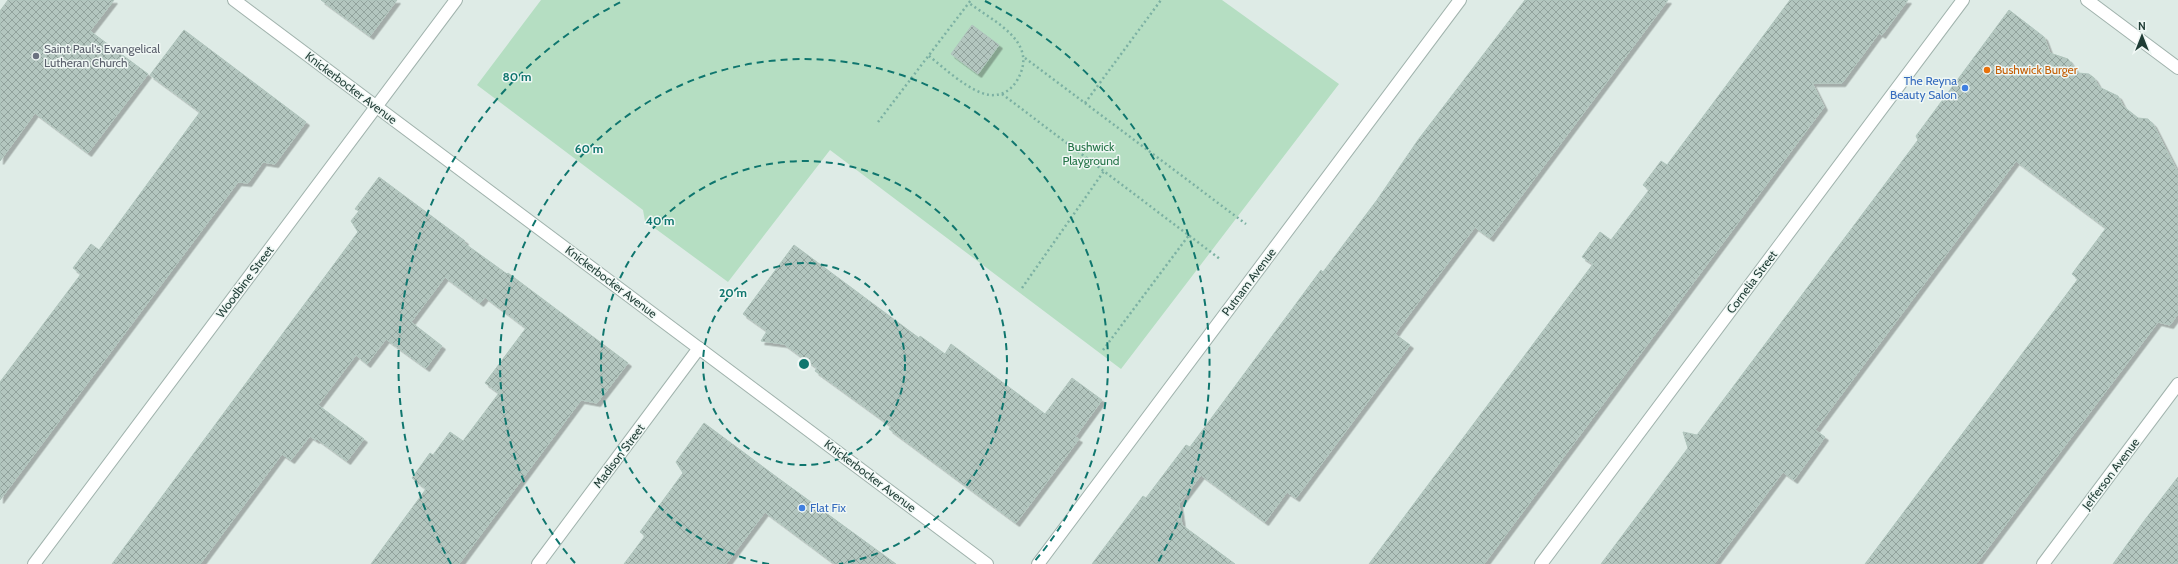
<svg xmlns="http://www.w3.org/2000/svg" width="2178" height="564" font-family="Cabin,sans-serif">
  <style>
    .green { fill: #b5dec2 }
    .building { fill: url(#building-cross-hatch); stroke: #b0c5bd; filter: url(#shadow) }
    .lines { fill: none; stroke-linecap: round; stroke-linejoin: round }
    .minor-casing { stroke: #a1b3ad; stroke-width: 14 }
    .path { stroke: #7cb1a3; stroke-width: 2.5; stroke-dasharray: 2 3; stroke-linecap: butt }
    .minor { stroke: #fff; stroke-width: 12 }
    .ring { fill: none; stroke: #0f766e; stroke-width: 2; stroke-dasharray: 7 5 }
    .worship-dot { fill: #6b7280; stroke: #eff7f4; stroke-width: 1.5 }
    .food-dot { fill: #e8710a; stroke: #eff7f4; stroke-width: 1.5 }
    .shop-dot { fill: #3f7fe0; stroke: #eff7f4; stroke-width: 1.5 }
    .labels { text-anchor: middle; stroke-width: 3; stroke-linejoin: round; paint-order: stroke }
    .worship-label { font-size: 12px; fill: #5b616d; stroke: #eff7f4; text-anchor: start }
    .food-label { font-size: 12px; fill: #c56008; stroke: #eff7f4; text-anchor: start }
    .shop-label { font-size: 12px; fill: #366cbe; stroke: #eff7f4; text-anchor: end }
    .street-label { font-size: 12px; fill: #1f3c35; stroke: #eff7f4 }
    .park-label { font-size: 12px; fill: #267549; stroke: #eff7f4 }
    .centre { fill: #0f766e; stroke: #eff7f4; stroke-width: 2 }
    .ring-label { font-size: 12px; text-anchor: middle; font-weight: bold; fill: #0f766e; stroke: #eff7f4; stroke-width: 3; stroke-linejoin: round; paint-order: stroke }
  </style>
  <defs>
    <pattern id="building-cross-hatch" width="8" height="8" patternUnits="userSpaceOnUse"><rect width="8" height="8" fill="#b3c6bf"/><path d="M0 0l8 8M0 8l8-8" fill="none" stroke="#91a29c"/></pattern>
    <filter id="shadow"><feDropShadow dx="3.5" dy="3.5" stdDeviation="0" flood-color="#0004"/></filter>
  </defs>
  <rect width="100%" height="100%" fill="#deebe6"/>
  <polygon class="green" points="541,0 1222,0 1339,84 1121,369 830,150 728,282 645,221 643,210 477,85"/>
  <g class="building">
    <polygon points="8,0 114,0 90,31 148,74 88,153 35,113 0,161 0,11"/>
    <polygon points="321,0 397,0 370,36"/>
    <polygon points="1525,0 1668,0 1490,238 1475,227 1399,328 1395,334 1410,345 1296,498 1287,492 1265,522 1201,475 1179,504 1182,525 1235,564 1092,564 1143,496 1146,498 1186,445 1190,447 1321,270 1323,272 1377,200 1418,140"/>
    <polygon points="1790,0 1908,0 1882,35 1879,33 1842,83 1812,83 1824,107 1484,564 1369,564 1593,264 1582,257 1600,232 1611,240 1649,190 1643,185 1661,161 1667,165"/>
    <polygon points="2009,10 2044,37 2050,53 2068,59 2078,73 2089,74 2094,78 2099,87 2118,96 2123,106 2138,118 2148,119 2153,124 2178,173 2178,314 2170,325 2158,322 1976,564 1865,564 2078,279 2072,274 2106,228 2016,161 1815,430 1825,437 1794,480 1783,472 1714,564 1601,564 1688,448 1683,432 1697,435 1918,140 1916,136"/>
    <polygon points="972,25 999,45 978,74 951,54"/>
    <polygon points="184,30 306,122 275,164 263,162 248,183 238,182 0,500 0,382 81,274 73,268 91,244 99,250 200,112 150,75"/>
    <polygon points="379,177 465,241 464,243 507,274 508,273 628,363 597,403 581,400 459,564 371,564 426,489 412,478 430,453 433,455 450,432 463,441 499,393 485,383 526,328 485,297 480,303 445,277 411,322 442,346 426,368 386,339 367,364 356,355 318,405 364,439 347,461 317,439 316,440 310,436 291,460 282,454 200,564 112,564 358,232 351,221 359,211 355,209"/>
    <polygon points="794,245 919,338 920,336 945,354 951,344 1045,414 1072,378 1102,400 1075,437 1079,439 1016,523 889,429 891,426 815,371 817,368 784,344 761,341 767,331 743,314"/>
    <polygon points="704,423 778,478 896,564 835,564 765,512 726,564 624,564 645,536 640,532 683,473 676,462"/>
    <polygon points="2178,477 2178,564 2113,564 2144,521"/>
  </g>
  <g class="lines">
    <g class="minor-casing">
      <g id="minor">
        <polyline points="234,0 987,564"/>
        <polyline points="2087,0 2178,68"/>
        <polyline points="34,564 456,0"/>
        <polyline points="538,564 699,348"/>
        <polyline points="1038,564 1460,0"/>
        <polyline points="1541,564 1963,0"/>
        <polyline points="2043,564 2178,384"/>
      </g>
    </g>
    <g class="path">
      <path d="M929,56C944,68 971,93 990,95C1001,96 1010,91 1016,82C1041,43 996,23 969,3"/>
      <polyline points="1025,58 1246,224"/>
      <polyline points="1002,94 1220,259"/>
      <polyline points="1085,103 1161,0"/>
      <polyline points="878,122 971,0"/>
      <polyline points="1022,288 1104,171"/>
      <polyline points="1103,350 1189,235"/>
    </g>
    <use href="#minor" class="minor"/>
  </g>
  <g class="ring">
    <circle cx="804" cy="364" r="101"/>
    <path d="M769 564A203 203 0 1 1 839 564"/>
    <path d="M575 563A304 304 0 1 1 1033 563"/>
    <path d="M451 564A406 406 0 0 1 623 1M985 1A406 406 0 0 1 1157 564"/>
  </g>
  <circle class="worship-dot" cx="36" cy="56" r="4"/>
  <circle class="food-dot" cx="1987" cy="70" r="4"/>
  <g class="shop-dot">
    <circle cx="1965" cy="88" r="4"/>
    <circle cx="802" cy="508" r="4"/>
  </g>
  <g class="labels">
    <g class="worship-label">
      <text x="44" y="53">Saint Paul's Evangelical<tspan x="44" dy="14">Lutheran Church</tspan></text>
    </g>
    <g class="food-label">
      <text x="1995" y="74">Bushwick Burger</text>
    </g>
    <g class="shop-label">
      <text x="1957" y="85">The Reyna<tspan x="1957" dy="14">Beauty Salon</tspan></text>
      <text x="810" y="512" text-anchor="start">Flat Fix</text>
    </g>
    <g class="street-label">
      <text transform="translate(351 88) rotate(37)" y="4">Knickerbocker Avenue</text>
      <text transform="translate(245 282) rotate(-53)" y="4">Woodbine Street</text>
      <text transform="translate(611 282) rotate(37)" y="4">Knickerbocker Avenue</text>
      <text transform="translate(1249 282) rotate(-53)" y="4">Putnam Avenue</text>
      <text transform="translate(1752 282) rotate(-53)" y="4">Cornelia Street</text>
      <text transform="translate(619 456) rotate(-53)" y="4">Madison Street</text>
      <text transform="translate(2111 474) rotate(-53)" y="4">Jefferson Avenue</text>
      <text transform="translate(870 476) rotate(37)" y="4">Knickerbocker Avenue</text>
    </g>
    <g class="park-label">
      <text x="1091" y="151">Bushwick<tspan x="1091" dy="14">Playground</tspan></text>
    </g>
  </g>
  <circle cx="804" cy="364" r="6" class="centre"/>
  <g class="ring-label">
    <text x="517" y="81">80 m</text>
    <text x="589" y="153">60 m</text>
    <text x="660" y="225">40 m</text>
    <text x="733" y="297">20 m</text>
  </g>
  <g transform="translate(2142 36)" stroke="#eff7f4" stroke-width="3" paint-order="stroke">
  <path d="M0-3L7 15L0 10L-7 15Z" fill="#1f3c35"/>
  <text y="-6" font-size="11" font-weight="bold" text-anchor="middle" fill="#1f3c35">N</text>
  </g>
</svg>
